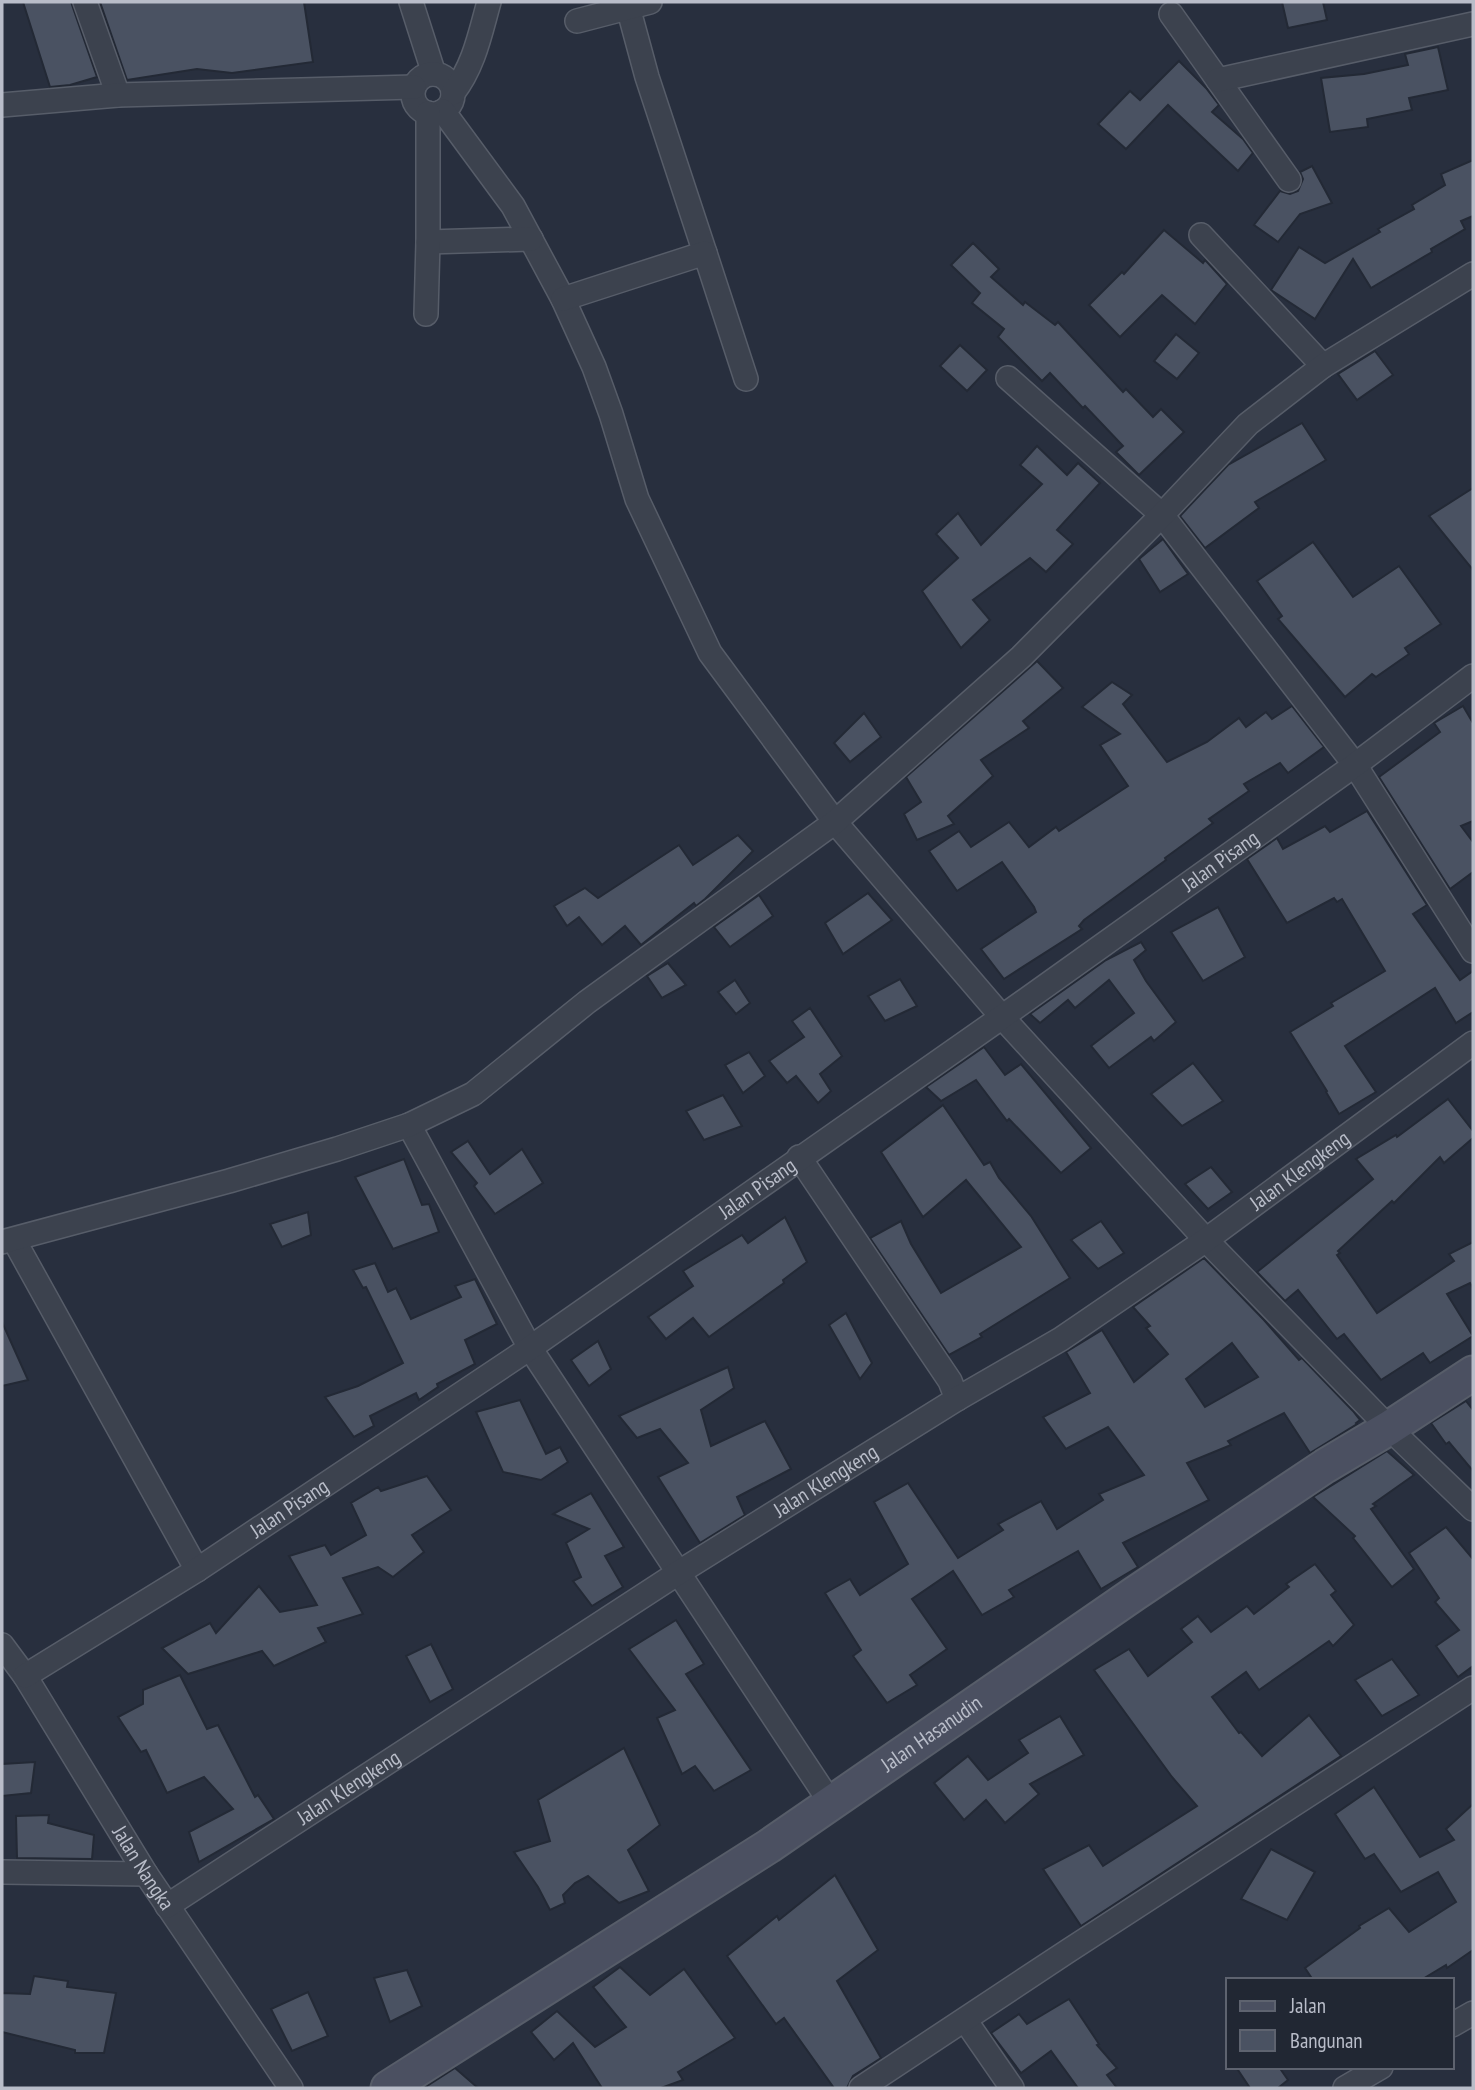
<svg xmlns="http://www.w3.org/2000/svg" width="1475" height="2090" font-family="'PT Sans Narrow',sans-serif">
  <style>
    .building { fill: #4a5262; stroke: #232935; stroke-width: 2; fill-rule: evenodd }
    .lines { fill: none; stroke-linecap: round; stroke-linejoin: round }
    .street-casing { stroke: #575d69; stroke-width: 26 }
    .secondary-casing { stroke: #575d69; stroke-width: 37 }
    .street { stroke: #3c424e; stroke-width: 23 }
    .secondary { stroke: #4b5061; stroke-width: 33 }
    .labels { text-anchor: middle; stroke-width: 6; stroke-linejoin: round; paint-order: stroke }
    .street-label { font-size: 21px; fill: #b9bdc9; stroke: #212733 }
  </style>
  <rect width="100%" height="100%" fill="#282f3e"/>
  <g class="building">
    <polygon points="23,2 71,2 97,77 70,85 50,87"/>
    <polygon points="100,2 304,2 313,62 232,73 197,69 127,80"/>
    <polygon points="1282,2 1323,2 1327,20 1288,28"/>
    <polygon points="1438,47 1448,90 1409,98 1412,110 1367,119 1368,127 1330,132 1321,78 1364,74 1408,65 1405,54"/>
    <polygon points="1179,61 1206,88 1219,105 1212,112 1243,139 1253,153 1238,171 1168,105 1126,149 1098,124 1130,91 1140,100"/>
    <polygon points="1473,160 1473,216 1461,221 1465,229 1431,249 1432,252 1371,288 1353,259 1315,319 1271,290 1299,247 1325,263 1380,232 1378,229 1414,209 1412,205 1445,185 1441,174"/>
    <polygon points="1312,166 1332,203 1300,214 1278,242 1254,225 1280,191 1290,194 1298,191 1303,179 1300,172"/>
    <polygon points="1164,230 1203,263 1205,260 1207,262 1227,284 1195,324 1162,295 1120,337 1089,305 1122,272 1124,274"/>
    <polygon points="973,243 999,269 991,277 1023,305 1025,302 1055,325 1058,322 1123,392 1126,389 1153,417 1161,409 1184,432 1139,475 1116,452 1123,446 1085,406 1083,408 1050,373 1042,381 998,337 1004,329 972,303 980,293 951,265"/>
    <polygon points="1176,334 1199,353 1177,379 1154,361"/>
    <polygon points="960,345 987,370 967,391 940,366"/>
    <polygon points="1375,351 1393,375 1357,400 1338,374"/>
    <polygon points="1302,423 1326,460 1255,502 1259,508 1205,548 1180,516 1228,465"/>
    <polygon points="1037,446 1067,475 1078,463 1100,483 1057,530 1073,544 1046,572 1030,558 973,600 990,620 961,648 922,591 958,558 936,534 958,513 981,545 1042,484 1020,465"/>
    <polygon points="1473,488 1473,570 1429,516"/>
    <polygon points="1163,539 1188,574 1160,592 1139,559"/>
    <polygon points="1313,542 1353,597 1399,566 1441,624 1405,648 1409,654 1376,677 1372,674 1345,697 1278,619 1282,616 1257,581"/>
    <polygon points="1037,661 1063,688 1023,721 1029,728 981,760 993,776 948,816 954,824 917,840 904,814 921,802 906,777"/>
    <polygon points="1112,682 1132,695 1123,704 1167,762 1207,742 1239,718 1246,727 1266,712 1272,719 1292,706 1324,747 1288,773 1280,763 1244,784 1249,791 1209,819 1213,823 1165,858 1166,860 1084,920 1079,926 1082,929 1004,979 981,949 1036,912 1034,907 1002,862 957,891 929,851 959,831 971,847 1009,822 1029,847 1056,827 1059,831 1128,786 1100,745 1120,734 1082,707"/>
    <polygon points="1463,706 1473,723 1473,821 1461,826 1473,842 1473,872 1450,889 1379,777 1440,732 1434,723"/>
    <polygon points="864,713 881,737 850,762 834,743"/>
    <polygon points="1367,811 1427,905 1413,914 1460,980 1473,971 1473,1012 1456,1023 1435,988 1345,1046 1376,1092 1339,1114 1326,1092 1327,1091 1290,1032 1333,1006 1331,1003 1385,971 1342,899 1337,902 1334,898 1287,923 1247,859 1277,838 1283,849 1325,826 1330,832"/>
    <polygon points="738,835 753,851 705,899 696,906 694,903 641,945 625,926 602,945 579,917 567,926 554,906 585,888 598,898 679,845 693,865"/>
    <polygon points="868,893 892,920 843,954 825,923"/>
    <polygon points="759,895 773,916 730,947 714,927"/>
    <polygon points="1218,907 1245,957 1203,981 1171,932"/>
    <polygon points="1141,942 1146,950 1134,960 1146,981 1176,1022 1154,1041 1151,1037 1109,1068 1091,1046 1134,1013 1109,980 1075,1008 1068,1000 1040,1023 1030,1014 1106,960"/>
    <polygon points="668,963 686,985 662,998 647,976"/>
    <polygon points="900,979 917,1006 885,1021 868,996"/>
    <polygon points="735,980 750,1003 736,1014 718,992"/>
    <polygon points="810,1008 842,1056 820,1074 831,1091 818,1103 796,1076 787,1083 769,1061 804,1037 792,1021"/>
    <polygon points="984,1047 1005,1075 1021,1064 1091,1148 1061,1173 1009,1119 1007,1121 976,1080 941,1101 926,1087"/>
    <polygon points="749,1052 765,1076 743,1093 725,1065"/>
    <polygon points="1193,1063 1223,1101 1182,1126 1151,1094"/>
    <polygon points="723,1095 742,1126 704,1140 686,1111"/>
    <polygon points="1448,1099 1473,1131 1473,1138 1444,1163 1440,1157 1394,1203 1392,1201 1338,1251 1340,1253 1337,1255 1377,1313 1454,1261 1449,1254 1473,1242 1473,1288 1470,1283 1447,1294 1473,1336 1430,1363 1423,1353 1381,1380 1344,1334 1337,1339 1298,1290 1285,1301 1257,1272 1373,1179 1356,1159 1396,1135 1397,1137"/>
    <polygon points="943,1105 984,1165 990,1162 999,1178 1031,1216 1070,1278 980,1334 982,1337 949,1355 870,1238 901,1221 911,1244 941,1293 1021,1247 966,1180 923,1217 881,1152"/>
    <polygon points="468,1141 490,1174 522,1149 543,1183 495,1214 474,1186 477,1183 451,1152"/>
    <polygon points="404,1159 422,1205 429,1204 439,1232 393,1249 355,1177"/>
    <polygon points="1211,1167 1232,1192 1208,1209 1185,1184"/>
    <polygon points="308,1212 311,1235 282,1247 270,1224"/>
    <polygon points="785,1217 807,1262 783,1280 784,1283 709,1337 693,1318 666,1339 648,1317 693,1286 683,1271 742,1235 748,1243"/>
    <polygon points="1101,1221 1124,1253 1098,1269 1071,1240"/>
    <path d="M1204,1258L1264,1320L1299,1360L1302,1358L1353,1411L1360,1420L1356,1423L1357,1424L1310,1453L1284,1413L1228,1441L1231,1445L1187,1463L1209,1500L1123,1543L1138,1567L1101,1589L1078,1551L1009,1590L1014,1597L982,1615L953,1571L912,1599L947,1649L910,1675L917,1685L887,1703L853,1656L861,1650L825,1593L850,1579L860,1595L908,1564L874,1502L908,1483L958,1558L1003,1530L998,1524L1041,1501L1057,1529L1103,1500L1099,1494L1144,1475L1108,1427L1066,1449L1043,1417L1090,1393L1066,1352L1102,1330L1134,1382L1168,1354L1146,1328L1150,1326L1133,1307ZM1232,1343L1258,1377L1205,1407L1186,1379Z"/>
    <polygon points="375,1263 388,1292 396,1288 411,1319 461,1297 455,1286 475,1279 497,1324 465,1340 475,1364 437,1384 438,1387 419,1400 416,1393 370,1416 374,1426 354,1437 325,1397 358,1386 403,1363 366,1287 363,1288 353,1270"/>
    <polygon points="846,1313 872,1363 860,1379 829,1325"/>
    <polygon points="2,1322 28,1380 2,1386"/>
    <polygon points="598,1341 611,1369 589,1386 571,1360"/>
    <polygon points="728,1367 734,1388 701,1410 711,1446 765,1421 791,1469 737,1497 745,1515 700,1543 658,1477 688,1463 660,1429 637,1438 619,1416"/>
    <polygon points="520,1400 546,1454 560,1447 568,1462 541,1480 503,1472 476,1412"/>
    <polygon points="1466,1401 1473,1410 1473,1471 1449,1442 1446,1444 1431,1423"/>
    <polygon points="1387,1451 1414,1475 1373,1504 1376,1506 1371,1509 1414,1569 1392,1587 1353,1538 1355,1536 1313,1497"/>
    <polygon points="427,1476 451,1510 412,1535 424,1552 393,1577 378,1567 343,1578 363,1614 318,1628 326,1642 274,1666 262,1651 188,1674 162,1648 210,1623 216,1633 259,1586 280,1612 317,1605 289,1556 325,1545 331,1555 366,1535 351,1503 378,1487 381,1491"/>
    <polygon points="591,1493 624,1547 605,1556 623,1587 592,1606 573,1581 581,1577 566,1543 589,1529 553,1514"/>
    <polygon points="1446,1527 1473,1559 1473,1666 1458,1677 1436,1646 1459,1630 1435,1602 1439,1598 1409,1553"/>
    <polygon points="1315,1564 1336,1591 1331,1595 1354,1625 1333,1646 1329,1641 1259,1690 1246,1672 1212,1697 1239,1733 1241,1732 1262,1756 1309,1715 1341,1756 1081,1926 1043,1869 1089,1845 1103,1866 1197,1806 1172,1777 1094,1670 1129,1649 1148,1676 1192,1642 1181,1629 1198,1616 1211,1632 1247,1606 1254,1614 1289,1587 1286,1584"/>
    <polygon points="676,1620 704,1664 686,1674 751,1770 714,1791 695,1766 682,1774 657,1718 675,1710 629,1649"/>
    <polygon points="431,1644 453,1689 430,1702 406,1656"/>
    <polygon points="1392,1659 1419,1695 1382,1716 1355,1680"/>
    <polygon points="180,1675 207,1729 218,1725 255,1797 258,1795 274,1819 199,1862 189,1832 233,1809 204,1777 167,1793 146,1750 141,1752 118,1717 143,1704 143,1690"/>
    <polygon points="1060,1716 1084,1755 1030,1784 1039,1794 1005,1823 986,1800 964,1820 934,1783 968,1756 988,1780 1028,1753 1019,1740"/>
    <polygon points="624,1748 660,1825 628,1850 649,1891 619,1903 588,1876 575,1883 563,1895 565,1903 550,1910 538,1887 514,1852 550,1841 538,1800"/>
    <polygon points="35,1762 31,1793 2,1796 2,1764"/>
    <polygon points="1374,1787 1420,1857 1454,1840 1446,1829 1473,1804 1473,1950 1447,1968 1446,1965 1421,1980 1313,1980 1305,1968 1360,1928 1359,1926 1389,1908 1409,1932 1456,1902 1438,1872 1401,1892 1374,1854 1365,1859 1335,1814"/>
    <polygon points="49,1815 48,1823 94,1835 92,1859 17,1858 16,1816"/>
    <polygon points="1271,1849 1315,1872 1287,1920 1241,1899"/>
    <polygon points="835,1875 878,1950 837,1981 881,2058 853,2076 847,2088 834,2088 784,2018 776,2024 727,1956 777,1916 779,1920"/>
    <polygon points="620,1967 650,1995 684,1969 735,2038 678,2072 683,2080 661,2088 602,2088 573,2043 554,2060 531,2032 557,2011 595,2047 626,2027 593,1987"/>
    <polygon points="407,1970 422,2006 390,2022 374,1978"/>
    <polygon points="34,1976 68,1981 67,1987 116,1993 104,2053 75,2053 75,2050 2,2032 2,1993 30,1994"/>
    <polygon points="308,1992 328,2036 292,2051 271,2009"/>
    <polygon points="1069,1999 1099,2044 1097,2045 1117,2068 1107,2075 1117,2088 1078,2088 1051,2051 1021,2073 991,2033 1019,2014 1027,2024"/>
    <polygon points="1236,2067 1279,2067 1288,2080 1278,2088 1250,2088"/>
    <polygon points="455,2068 478,2088 424,2088"/>
  </g>
  <g class="lines">
    <g class="street-casing">
      <g id="street">
        <polyline points="85,2 118,95"/>
        <polyline points="411,2 434,74"/>
        <polyline points="628,7 647,77 705,253"/>
        <polyline points="1171,14 1289,180"/>
        <polyline points="577,21 650,2"/>
        <circle cx="433" cy="94" r="20"/>
        <polyline points="1218,80 1473,24"/>
        <path d="M453,93C474,66 480,34 489,2"/>
        <polyline points="2,105 118,95 414,87"/>
        <polyline points="443,111 513,206 563,299 594,367 611,414 637,499 710,653 835,822 1002,1017 1206,1240 1389,1428 1473,1509"/>
        <polyline points="1201,235 1323,366"/>
        <polyline points="428,242 531,239"/>
        <polyline points="563,299 705,253 746,379"/>
        <polyline points="426,314 428,242 428,113"/>
        <polyline points="1008,378 1162,515 1355,765 1473,951"/>
        <polyline points="409,1125 530,1348 830,1802"/>
        <polyline points="799,1157 950,1381 957,1399"/>
        <polyline points="14,1240 197,1570"/>
        <polyline points="2,1242 229,1181 337,1149 409,1125 473,1094 587,1002 835,822 1021,657 1162,515 1248,424 1323,366 1473,274"/>
        <path id="s1" d="M2,1645L25,1676L146,1874L291,2088"/>
        <path id="s2" d="M25,1676L197,1570L530,1348L1002,1017L1355,765L1473,676"/>
        <polyline points="2,1872 146,1874"/>
        <path id="s3" d="M167,1906L678,1573L957,1399L1061,1339L1206,1240L1473,1043"/>
        <polyline points="965,2020 1012,2088"/>
        <polyline points="1452,2025 1473,2013"/>
        <polyline points="861,2088 1068,1951 1473,1688"/>
        <polyline points="1345,2088 1381,2067"/>
      </g>
    </g>
    <g class="secondary-casing">
      <g id="secondary">
        <path id="s4" d="M388,2088L769,1846L1134,1594L1325,1466L1389,1428L1473,1373"/>
      </g>
    </g>
    <use href="#street" class="street"/>
    <use href="#secondary" class="secondary"/>
  </g>
  <g class="labels">
    <g class="street-label">
      <text dy="7" stroke="none"><textPath href="#s2" startOffset="1447">Jalan Pisang</textPath></text>
      <text dy="7" stroke="none"><textPath href="#s3" startOffset="1351">Jalan Klengkeng</textPath></text>
      <text dy="7" stroke="none"><textPath href="#s2" startOffset="880">Jalan Pisang</textPath></text>
      <text dy="7" stroke="none"><textPath href="#s3" startOffset="784">Jalan Klengkeng</textPath></text>
      <text dy="7" stroke="none"><textPath href="#s2" startOffset="313">Jalan Pisang</textPath></text>
      <text dy="7" stroke="none"><textPath href="#s4" startOffset="649">Jalan Hasanudin</textPath></text>
      <text dy="7" stroke="none"><textPath href="#s3" startOffset="217">Jalan Klengkeng</textPath></text>
      <text dy="7" stroke="none"><textPath href="#s1" startOffset="264">Jalan Nangka</textPath></text>
    </g>
  </g>
  <rect width="1475" height="2090" fill="none" stroke="#b9bdc9" stroke-width="7"/>
  <rect x="1226" y="1978" width="228" height="91" fill="#212733" stroke="#5e636f" stroke-width="2"/>
  <rect x="1240" y="2001" width="35" height="10" fill="#4b5061" stroke="#5e636f" stroke-width="2"/>
  <text x="1290" y="2013" font-size="21" fill="#b9bdc9">Jalan</text>
  <rect x="1240" y="2030" width="35" height="21" fill="#4a5262" stroke="#5e636f" stroke-width="2"/>
  <text x="1290" y="2048" font-size="21" fill="#b9bdc9">Bangunan</text>
</svg>
